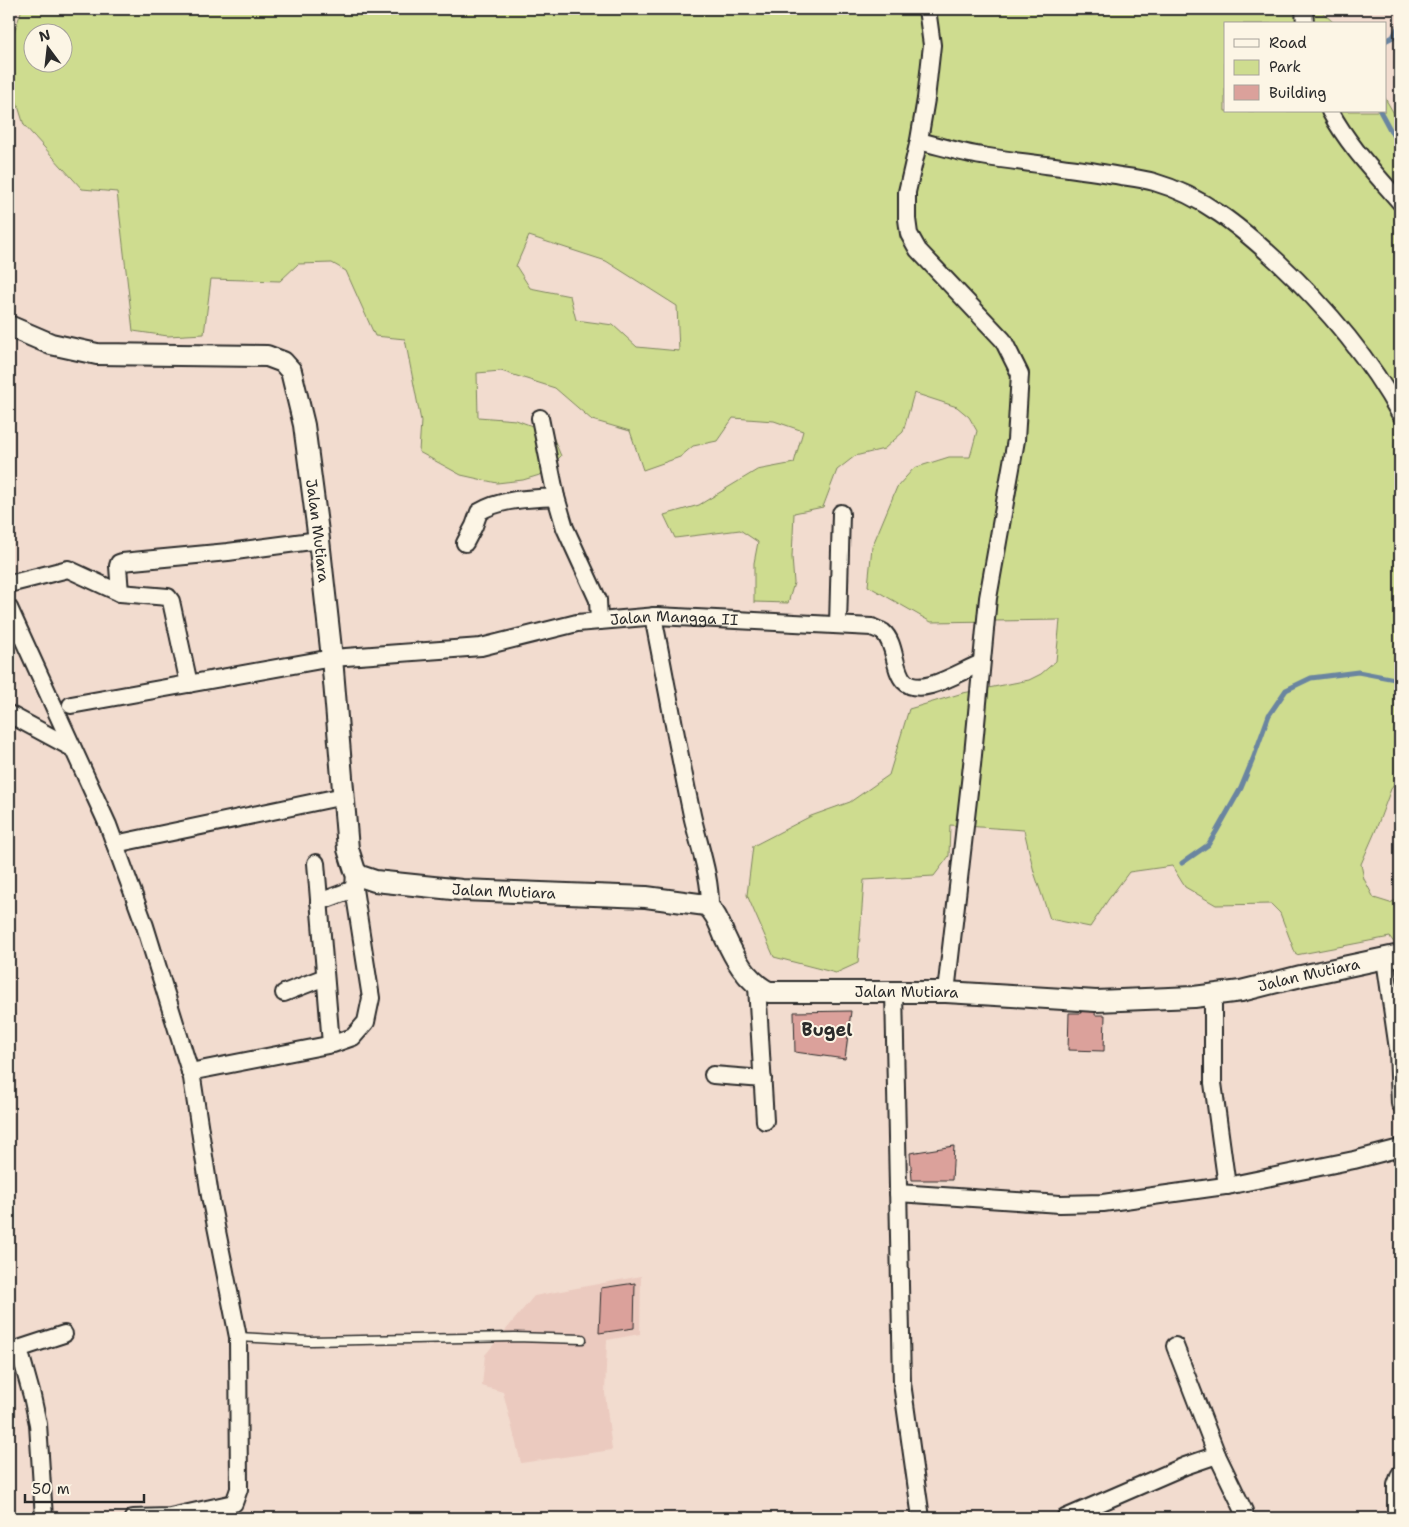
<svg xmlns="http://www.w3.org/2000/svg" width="1409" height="1527" font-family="'Shantell Sans',sans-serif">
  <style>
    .built { fill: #ebcabf }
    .green { fill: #cedc8f; stroke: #7c845d; fill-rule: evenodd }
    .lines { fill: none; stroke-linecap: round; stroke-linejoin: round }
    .stream { stroke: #6a85a0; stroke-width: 5 }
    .building { fill: #dba19b; stroke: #2b2b2b }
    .service-casing { stroke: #2b2b2b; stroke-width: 11 }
    .minor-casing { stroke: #2b2b2b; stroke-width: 20 }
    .tertiary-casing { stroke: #2b2b2b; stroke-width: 24 }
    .service { stroke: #fcf5e5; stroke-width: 8 }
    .minor { stroke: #fcf5e5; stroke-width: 16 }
    .tertiary { stroke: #fcf5e5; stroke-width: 20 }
    .labels { text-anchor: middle; stroke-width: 4; stroke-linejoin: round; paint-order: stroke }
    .street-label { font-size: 15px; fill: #2b2b2b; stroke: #fcf5e5 }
    .quarter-label { font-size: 18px; font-weight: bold; fill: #2b2b2b; stroke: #fcf5e5 }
  </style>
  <rect width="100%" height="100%" fill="#f2dccf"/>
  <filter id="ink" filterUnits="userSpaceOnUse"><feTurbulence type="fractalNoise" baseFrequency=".02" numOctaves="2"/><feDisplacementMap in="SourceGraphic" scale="10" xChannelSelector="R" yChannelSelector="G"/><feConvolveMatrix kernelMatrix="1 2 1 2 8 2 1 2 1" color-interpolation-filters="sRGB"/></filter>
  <g filter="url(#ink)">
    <polygon class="built" points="641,1276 640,1334 607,1340 605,1393 612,1450 521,1463 503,1392 482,1386 485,1355 534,1296"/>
    <path class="green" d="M22,9H1319L1335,24H1225V111H1385V98L1400,124V777L1391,789L1375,832L1361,864L1364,879L1374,898L1390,903L1400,898V951L1390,937L1296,955L1280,913L1271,904L1216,905L1185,887L1172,866L1129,872L1108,900L1090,927L1050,919L1034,872L1024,830L950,825L949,856L934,876L864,880L858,963L836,973L774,957L747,895L753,846L811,816L850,802L889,775L909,709L963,693L1029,680L1041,674L1056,661L1060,620L931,622L868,586L872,547L897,487L914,468L949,457H970L977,431L969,417L957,407L914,393L903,432L884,449L855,456L837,470L823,507L794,513L792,557L794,583L788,603L754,602V563L758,542L740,530L675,538L664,515L699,505L757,470L794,463L803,431L774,421L733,418L717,441L693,446L680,457L643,470L630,431L592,420L555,388L501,371L477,373L478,417L516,420L535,427L553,437L561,456L543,474L523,480L497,483L461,475L419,452L421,421L405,339L375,336L346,271L332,263L298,264L280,281L211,279L204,334L168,336L133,331L117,192L82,189L24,125L9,77V47ZM32,32H62V62H32ZM529,236L606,261L677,306L679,351L637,347L613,325L576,320L570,296L530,288L516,266Z"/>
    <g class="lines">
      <g class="stream">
        <polyline points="1385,41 1393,37 1400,24"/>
        <polyline points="1380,111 1393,135 1400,143"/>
        <polyline points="1182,863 1208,845 1216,832 1241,788 1253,759 1269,715 1286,690 1311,678 1358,672 1400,680"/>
      </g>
    </g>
    <g class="building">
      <polygon points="1081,1006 1096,1007 1095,1015 1105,1015 1104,1051 1068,1050 1069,1013 1081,1013"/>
      <polygon points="851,1011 845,1059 795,1052 794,1012"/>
      <polygon points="954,1146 952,1180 912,1180 910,1153"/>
      <polygon points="635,1283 634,1328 599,1333 601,1288"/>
    </g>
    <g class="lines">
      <g class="service-casing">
        <polyline id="service" points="238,1337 310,1341 515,1337 582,1339"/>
      </g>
      <g class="minor-casing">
        <g id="minor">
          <polyline points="927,9 932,45 926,99 919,140 907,192 907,219 909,234 918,250 1003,340 1020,374 1016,440 988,598 972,765 946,992"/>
          <polyline points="1304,9 1305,24"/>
          <path d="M1330,111C1348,145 1375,173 1400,202"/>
          <path d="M919,141C940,146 961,153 982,156C1024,163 1067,167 1109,174C1124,177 1140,178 1154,182C1203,196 1240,227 1277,261C1325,306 1368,356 1400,414"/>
          <polyline points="556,497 565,528 598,600 599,621"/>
          <path d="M465,543L474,526L479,512C502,498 530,499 556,497L540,418"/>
          <polyline points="9,584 68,569 120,593 168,597 171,601 189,684"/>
          <polyline points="120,593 118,566 119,563 122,562 228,552 319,540"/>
          <polyline points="9,608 108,825 145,926 192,1078 210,1196 238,1337 239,1489 234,1503 170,1517 133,1518"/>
          <path d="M653,616C666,682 678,749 692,815C699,846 711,877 710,909"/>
          <polyline points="838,625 841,513"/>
          <path id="s1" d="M71,705L332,658L481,647L577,623L657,616L872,627C875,629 880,630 883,632C902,648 887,697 931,685C948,680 965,670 981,663"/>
          <polyline points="9,714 72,748"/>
          <polyline points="115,844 344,796"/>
          <polyline points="316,863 331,1044"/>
          <polyline points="319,902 354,889"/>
          <polyline points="1385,959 1398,1049 1400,1104"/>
          <polyline points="757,986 765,1121"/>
          <polyline points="894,991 902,1383 921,1518"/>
          <polyline points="284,993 325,977"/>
          <polyline points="1213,995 1213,1083 1227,1186"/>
          <polyline points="190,1072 333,1044 353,1037 366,1022 371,998 354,889 355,871"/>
          <polyline points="713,1075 763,1079"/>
          <polyline points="898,1193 1060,1204 1103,1203 1232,1185 1354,1160 1400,1148"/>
          <polyline points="1175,1346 1217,1455"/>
          <polyline points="19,1349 32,1396 38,1424 44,1518"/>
          <polyline points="9,1352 64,1334"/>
          <polyline points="1065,1518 1185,1466 1217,1455 1244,1511 1245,1518"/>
          <polyline points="1396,1518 1396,1485 1400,1474"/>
        </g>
      </g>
      <g class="tertiary-casing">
        <g id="tertiary">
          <path id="s2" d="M9,326L51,344L97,354L267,356L283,362L291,371L304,425L319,540L332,658L348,849L355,871L360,876L375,881L462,890L646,897L706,905C716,913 719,923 724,935C734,957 746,981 769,992H946L1096,1001L1194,997L1241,991L1301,976L1400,955"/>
        </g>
      </g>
      <use href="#service" class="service"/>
      <use href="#minor" class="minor"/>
      <use href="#tertiary" class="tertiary"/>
    </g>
  </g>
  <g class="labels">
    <g class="street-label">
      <text dy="5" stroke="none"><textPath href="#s2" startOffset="454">Jalan Mutiara</textPath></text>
      <text dy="5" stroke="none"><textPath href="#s1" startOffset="611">Jalan Mangga II</textPath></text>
      <text dy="5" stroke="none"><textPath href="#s2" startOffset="949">Jalan Mutiara</textPath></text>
      <text dy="5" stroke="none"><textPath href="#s2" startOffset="1804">Jalan Mutiara</textPath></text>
      <text dy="5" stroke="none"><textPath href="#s2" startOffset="1399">Jalan Mutiara</textPath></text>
    </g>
    <g class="quarter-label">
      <text x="827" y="1036">Bugel</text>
    </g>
  </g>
  <rect width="1409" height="1527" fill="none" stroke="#fcf5e5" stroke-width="30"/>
  <rect x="15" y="15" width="1379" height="1497" fill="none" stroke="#2b2b2b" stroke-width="2" filter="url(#ink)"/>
  <rect x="1224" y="22" width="162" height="90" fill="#fcf5e5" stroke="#a8a49b"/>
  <rect x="1234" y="39" width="25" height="8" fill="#fcf5e5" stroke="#a8a49b"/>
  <text x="1269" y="48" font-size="15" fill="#2b2b2b">Road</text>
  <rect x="1234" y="60" width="25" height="15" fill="#cedc8f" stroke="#a8a49b"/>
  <text x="1269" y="72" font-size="15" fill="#2b2b2b">Park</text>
  <rect x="1234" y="85" width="25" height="15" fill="#dba19b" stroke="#a8a49b"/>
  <text x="1269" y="98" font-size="15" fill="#2b2b2b">Building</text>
  <g transform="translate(48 48) rotate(345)"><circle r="24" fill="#fcf5e5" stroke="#a8a49b"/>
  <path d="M0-4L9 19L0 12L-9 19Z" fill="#2b2b2b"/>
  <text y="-8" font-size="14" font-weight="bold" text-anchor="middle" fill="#2b2b2b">N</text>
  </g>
  <path d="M25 1494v8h119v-8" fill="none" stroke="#2b2b2b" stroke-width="2.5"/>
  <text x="32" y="1494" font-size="15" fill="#2b2b2b" stroke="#fcf5e5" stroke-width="4" paint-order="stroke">50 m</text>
</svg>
